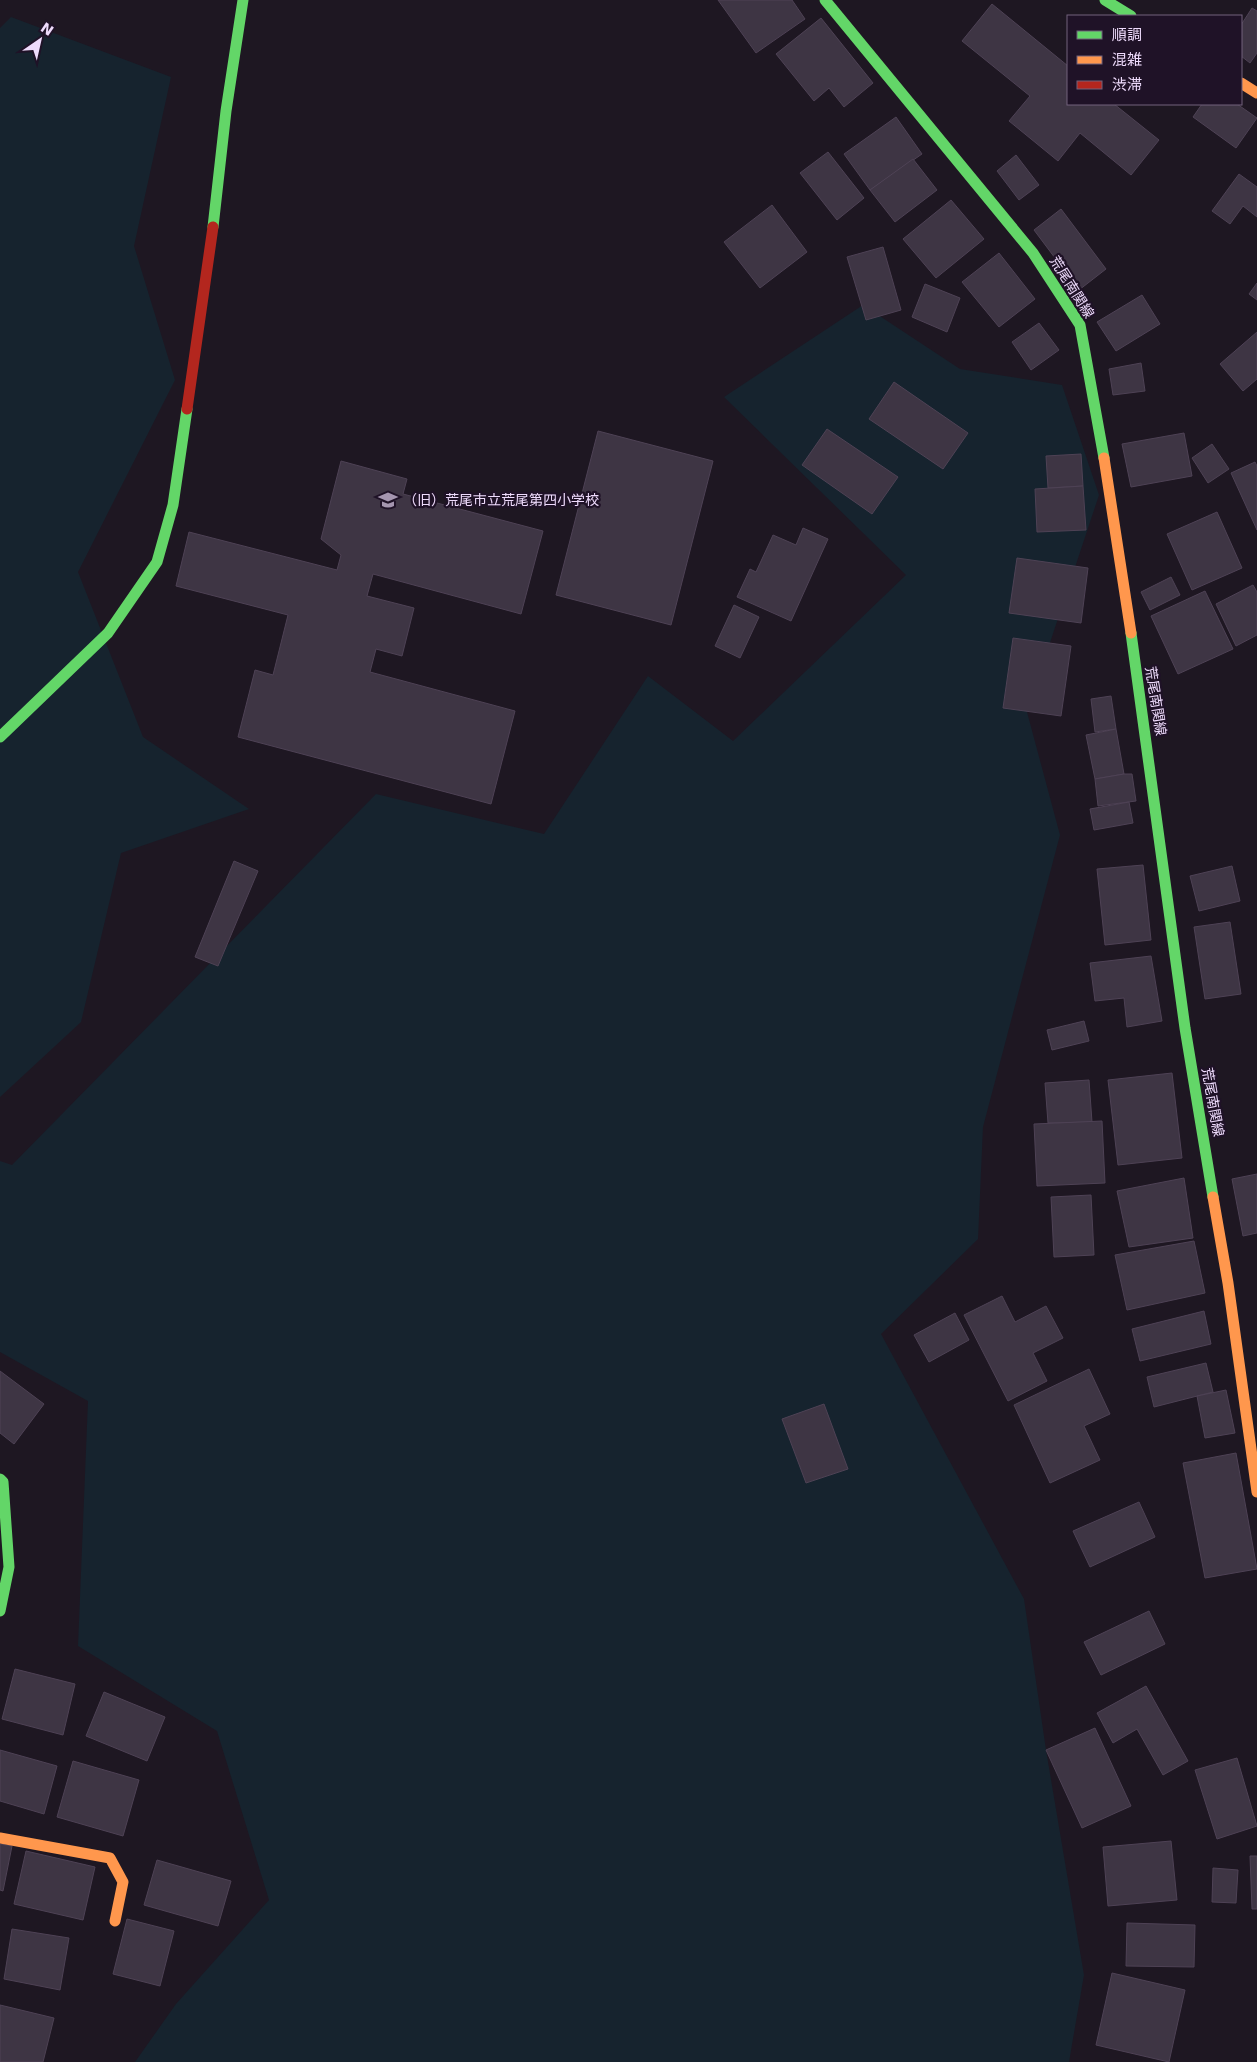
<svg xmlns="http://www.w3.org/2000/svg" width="1257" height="2062" font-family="'DejaVu Sans','Noto Sans JP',sans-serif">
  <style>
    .green { fill: #16232e }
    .building { fill: #3e3544; stroke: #4e4255 }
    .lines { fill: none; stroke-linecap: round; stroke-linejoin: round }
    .fast { stroke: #63d668; stroke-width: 11 }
    .slow { stroke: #ff974d; stroke-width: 11 }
    .jam { stroke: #b3261e; stroke-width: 11 }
    .labels { text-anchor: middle; stroke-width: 4.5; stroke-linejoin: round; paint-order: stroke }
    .street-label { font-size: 14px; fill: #eedbfc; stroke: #1f1227 }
    .poi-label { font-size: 14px; fill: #eedbfc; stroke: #1f1227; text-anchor: start }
  </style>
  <rect width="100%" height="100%" fill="#1e1722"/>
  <g class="green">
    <polygon points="11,17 171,77 134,246 175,380 78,572 143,737 249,809 121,853 81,1022 0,1097 0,28"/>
    <polygon points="863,305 960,369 1062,385 1099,495 1027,712 1060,835 983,1127 978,1239 881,1334 1024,1599 1046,1750 1084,1975 1069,2062 135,2062 176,2004 269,1900 217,1731 78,1646 88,1401 0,1352 0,1161 12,1165 376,794 544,834 648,676 733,741 906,575 724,397"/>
  </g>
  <g class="building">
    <polygon points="718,0 792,0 805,19 756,53"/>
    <polygon points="992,4 1068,66 1068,104 1114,104 1159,140 1131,175 1080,133 1058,161 1009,121 1030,96 962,41"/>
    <polygon points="1252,8 1257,11 1257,53 1250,63 1241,56 1241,25"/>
    <polygon points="821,18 873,83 844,107 829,88 814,101 776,54"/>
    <polygon points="1202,104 1237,104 1257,118 1236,148 1193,117"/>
    <polygon points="896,117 922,154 870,190 844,154"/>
    <polygon points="828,152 864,198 837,220 800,173"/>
    <polygon points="1016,155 1039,185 1019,200 997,171"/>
    <polygon points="913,159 937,190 895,222 870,190"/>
    <polygon points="1239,174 1257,187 1257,217 1243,206 1230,224 1212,211"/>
    <polygon points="951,200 984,239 936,278 903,239"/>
    <polygon points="772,205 807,252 760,288 724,242"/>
    <polygon points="1061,209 1106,269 1079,290 1034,230"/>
    <polygon points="883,247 901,310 866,320 847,257"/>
    <polygon points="999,253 1035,299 999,327 962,282"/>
    <polygon points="1257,283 1257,300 1249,294"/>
    <polygon points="925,284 960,298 947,332 912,317"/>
    <polygon points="1142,295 1160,324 1116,351 1097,322"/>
    <polygon points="1039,323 1059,350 1031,370 1012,342"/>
    <polygon points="1257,332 1257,379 1243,391 1220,364"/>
    <polygon points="1141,363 1145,391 1113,395 1109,369"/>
    <polygon points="894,382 968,433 943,469 869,419"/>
    <polygon points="827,429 898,477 872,514 802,465"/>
    <polygon points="598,431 713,461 671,625 556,595"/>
    <polygon points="1184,433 1192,476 1131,487 1122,444"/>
    <polygon points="1212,444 1229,469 1208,483 1192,458"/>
    <polygon points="1081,454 1083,486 1048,488 1046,456"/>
    <polygon points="341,461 407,479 403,494 543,531 521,614 373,574 367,596 414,608 402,656 376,649 370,672 515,711 491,804 238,737 255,670 273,675 288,615 176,586 189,532 337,570 341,555 321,539"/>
    <polygon points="1255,462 1257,466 1257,530 1231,473"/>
    <polygon points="1083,486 1086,530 1037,532 1035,489"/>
    <polygon points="1217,512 1242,568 1192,590 1167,534"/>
    <polygon points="803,528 828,539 791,621 737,597 750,569 756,572 773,535 796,545"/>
    <polygon points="1017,558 1088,568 1081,623 1009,613"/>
    <polygon points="1171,577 1180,595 1150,610 1141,592"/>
    <polygon points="1253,585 1257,592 1257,635 1236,646 1216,604"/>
    <polygon points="1205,591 1233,649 1178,674 1151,616"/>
    <polygon points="734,605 759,617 740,658 715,646"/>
    <polygon points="1013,638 1071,646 1061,716 1003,708"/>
    <polygon points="1111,696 1116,729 1095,732 1091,699"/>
    <polygon points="1116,729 1124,774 1095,779 1086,735"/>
    <polygon points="1124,774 1132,774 1136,801 1098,806 1095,779"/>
    <polygon points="1129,802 1133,823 1094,830 1090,809"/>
    <polygon points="234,861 258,871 218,966 195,957"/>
    <polygon points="1143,865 1151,940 1105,945 1097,869"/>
    <polygon points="1232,866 1240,901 1199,911 1190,876"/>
    <polygon points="1230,922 1241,994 1205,999 1194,927"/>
    <polygon points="1151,956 1162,1021 1127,1027 1124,998 1095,1001 1090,963"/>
    <polygon points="1084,1021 1089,1041 1052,1050 1047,1030"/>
    <polygon points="1172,1073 1182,1158 1118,1165 1108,1080"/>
    <polygon points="1089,1080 1092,1122 1048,1123 1045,1083"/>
    <polygon points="1102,1121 1105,1183 1037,1186 1034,1124"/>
    <polygon points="1257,1174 1257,1233 1243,1236 1232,1179"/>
    <polygon points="1184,1178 1193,1238 1129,1247 1117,1191"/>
    <polygon points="1091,1195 1094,1255 1054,1257 1051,1197"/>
    <polygon points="1194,1241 1205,1293 1127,1310 1115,1255"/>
    <polygon points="1002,1296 1015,1322 1046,1306 1063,1338 1033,1353 1047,1381 1008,1401 964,1315"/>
    <polygon points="1204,1311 1211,1344 1140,1361 1132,1329"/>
    <polygon points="955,1313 969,1340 929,1362 914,1335"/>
    <polygon points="1206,1363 1213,1392 1154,1407 1147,1377"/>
    <polygon points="1089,1369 1110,1414 1084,1426 1100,1460 1050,1483 1014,1405"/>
    <polygon points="0,1371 44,1404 14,1444 0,1433"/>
    <polygon points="1226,1390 1235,1433 1205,1438 1197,1396"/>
    <polygon points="824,1404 848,1469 806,1483 782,1419"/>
    <polygon points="1236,1453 1257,1569 1205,1578 1183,1463"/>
    <polygon points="1139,1502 1155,1537 1090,1567 1073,1531"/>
    <polygon points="1149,1611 1165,1644 1101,1675 1084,1642"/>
    <polygon points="15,1669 75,1684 63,1735 2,1719"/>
    <polygon points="1146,1686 1188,1761 1163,1775 1137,1729 1113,1743 1097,1713"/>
    <polygon points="104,1692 165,1717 147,1761 86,1736"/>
    <polygon points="1095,1728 1131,1806 1082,1828 1046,1750"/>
    <polygon points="0,1750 57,1766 44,1814 0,1801"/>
    <polygon points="1237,1758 1257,1826 1217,1839 1195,1770"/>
    <polygon points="73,1761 139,1780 123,1836 57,1817"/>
    <polygon points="1171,1841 1177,1900 1108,1906 1103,1847"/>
    <polygon points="0,1844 12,1846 3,1891 0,1890"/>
    <polygon points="26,1851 95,1867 83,1920 14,1904"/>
    <polygon points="1250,1856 1257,1856 1257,1909 1252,1909"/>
    <polygon points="157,1860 231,1881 218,1926 144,1905"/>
    <polygon points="1213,1868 1238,1870 1236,1903 1212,1902"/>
    <polygon points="127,1919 174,1931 160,1986 113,1974"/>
    <polygon points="1127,1923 1195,1925 1194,1967 1126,1966"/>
    <polygon points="12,1929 69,1938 60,1990 4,1979"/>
    <polygon points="1112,1973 1185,1990 1169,2062 1096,2045"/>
    <polygon points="0,2005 54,2018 43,2062 0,2062"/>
  </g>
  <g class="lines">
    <g class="fast">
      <polyline points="825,0 1033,253 1080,325 1104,458"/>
      <polyline points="1105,0 1131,16"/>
      <polyline points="213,227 226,111 243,0"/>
      <polyline points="1131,633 1185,1028 1213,1197"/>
      <polyline points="0,737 108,633 157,562 173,505 187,409"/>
      <polyline points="0,1479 3,1482 9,1567 0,1611"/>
    </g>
    <g class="slow">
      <polyline points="1241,83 1257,93"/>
      <polyline points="1104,458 1131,633"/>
      <polyline points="1213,1197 1228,1283 1257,1492"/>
      <polyline points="0,1838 110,1858 123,1882 115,1921"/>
    </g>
    <polyline class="jam" points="187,409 213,227"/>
  </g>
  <defs>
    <g id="school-bare" transform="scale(1.5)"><path d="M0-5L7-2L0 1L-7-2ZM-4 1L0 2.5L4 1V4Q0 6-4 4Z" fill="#a596b0" stroke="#1f1227" stroke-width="2.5" paint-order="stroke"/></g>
  </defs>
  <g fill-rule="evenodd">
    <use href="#school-bare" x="388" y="500"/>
  </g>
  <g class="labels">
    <g class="street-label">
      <text transform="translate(1072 287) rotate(58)" y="5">荒尾南関線</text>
      <text transform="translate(1156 701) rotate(81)" y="5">荒尾南関線</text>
      <text transform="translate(1213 1102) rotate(80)" y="5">荒尾南関線</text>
    </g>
    <g class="poi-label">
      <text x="403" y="505">（旧）荒尾市立荒尾第四小学校</text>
    </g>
  </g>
  <rect x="1067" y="15" width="175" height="90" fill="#1f1227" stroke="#72627c"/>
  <rect x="1077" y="31" width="25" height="8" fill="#63d668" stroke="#72627c"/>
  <text x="1112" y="40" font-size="15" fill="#eedbfc">順調</text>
  <rect x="1077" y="56" width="25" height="8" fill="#ff974d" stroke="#72627c"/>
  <text x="1112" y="65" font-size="15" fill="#eedbfc">混雑</text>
  <rect x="1077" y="81" width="25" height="8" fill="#b3261e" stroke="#72627c"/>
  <text x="1112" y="90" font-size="15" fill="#eedbfc">渋滞</text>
  <g transform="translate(40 40) rotate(34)" stroke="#1f1227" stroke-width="4" paint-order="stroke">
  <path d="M0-4L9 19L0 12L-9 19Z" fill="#eedbfc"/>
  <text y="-8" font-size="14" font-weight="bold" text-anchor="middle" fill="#eedbfc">N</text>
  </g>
</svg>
